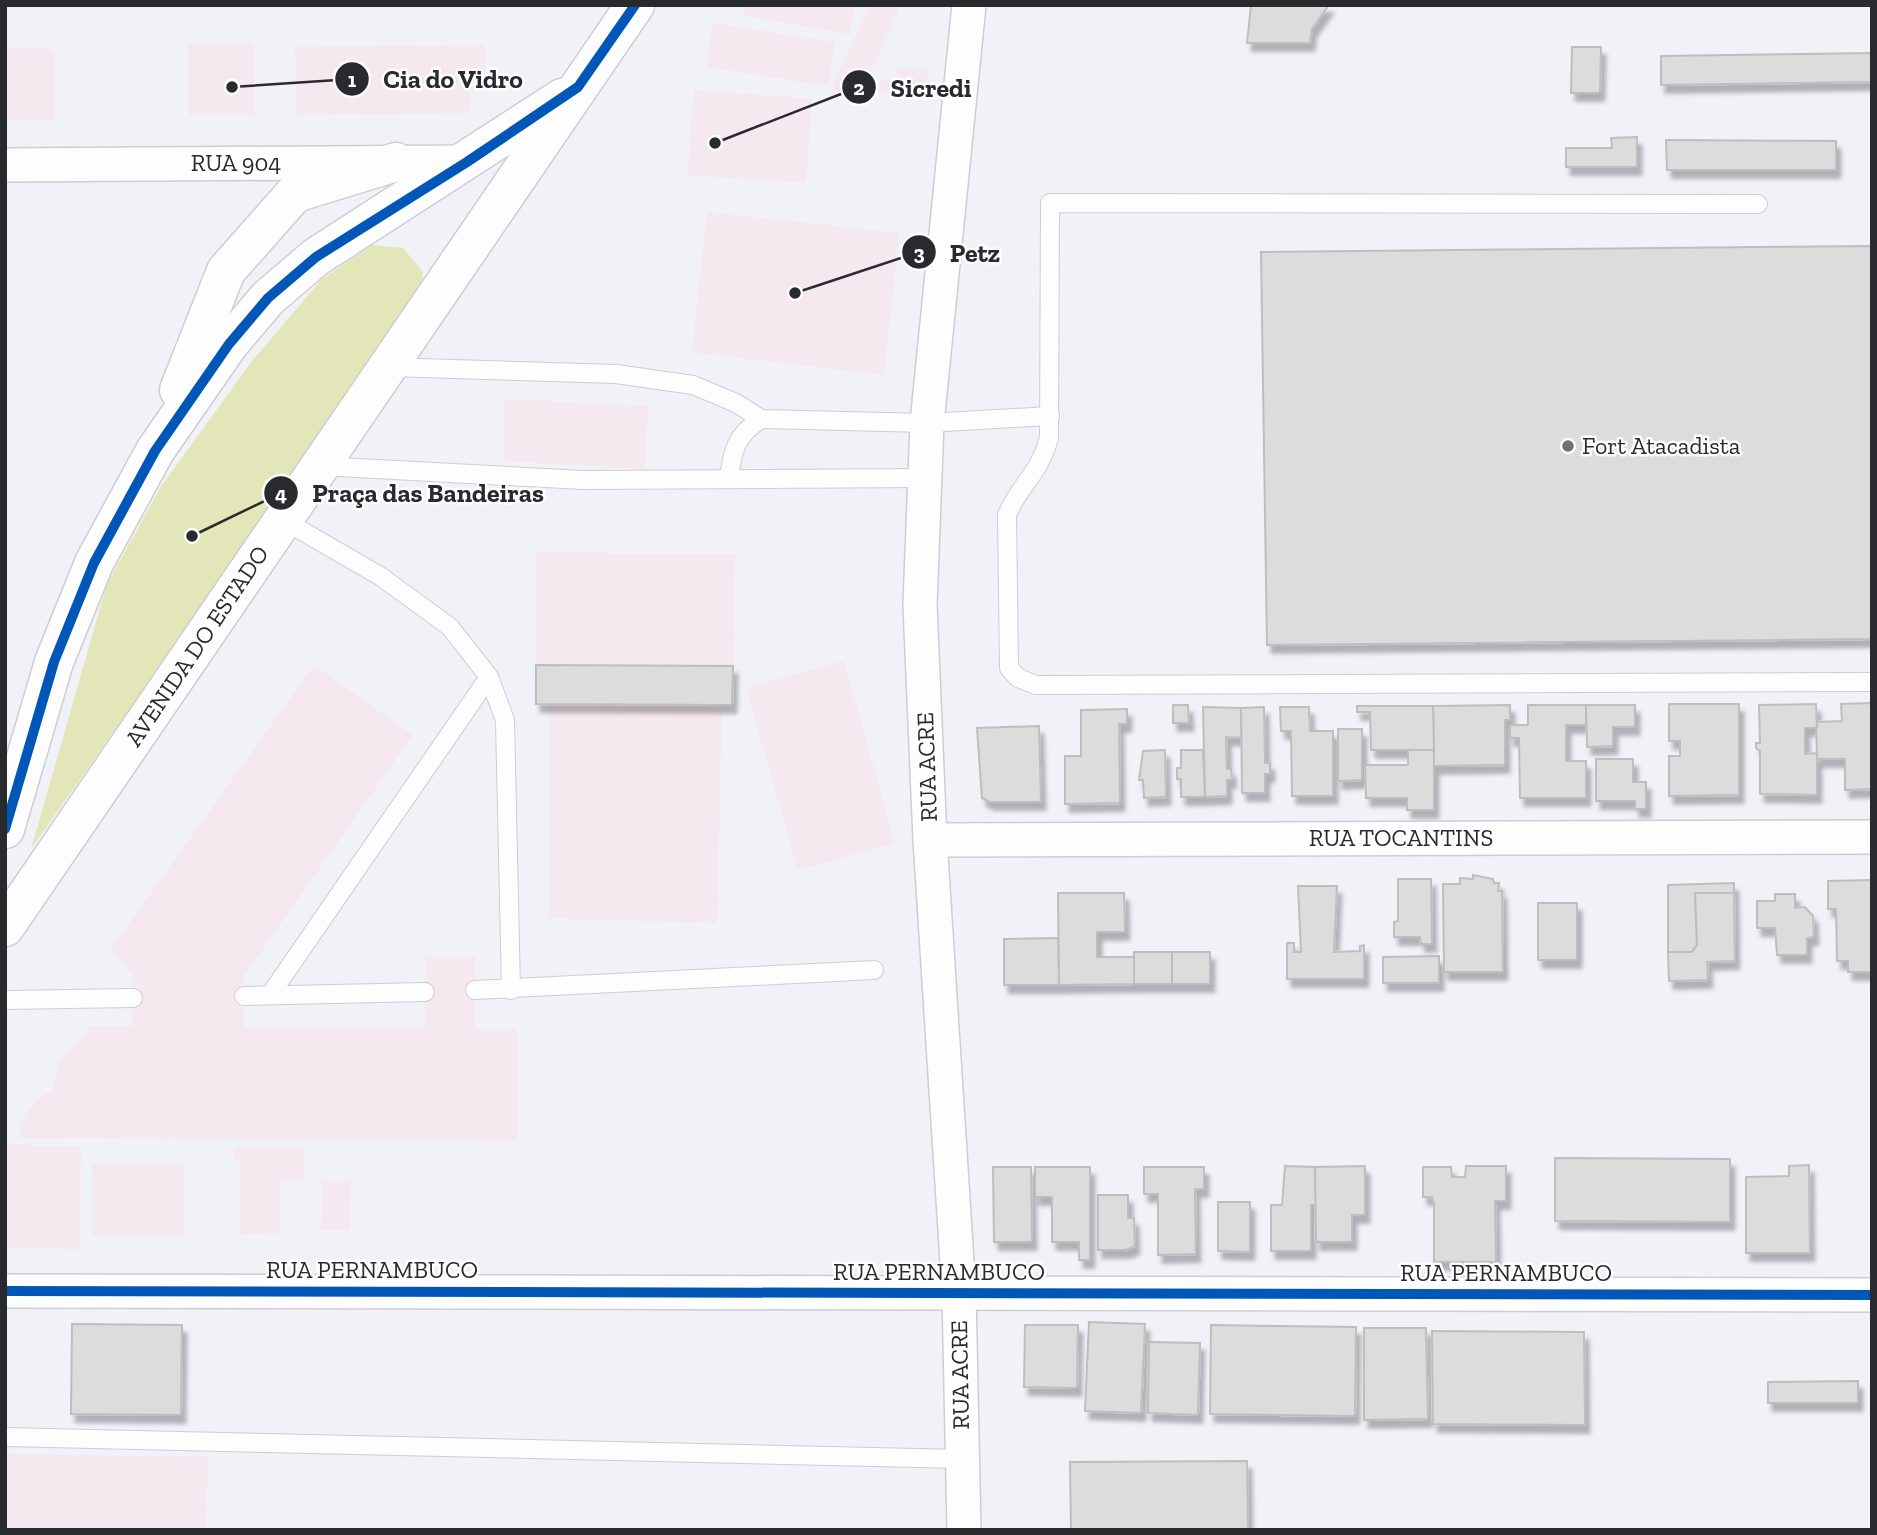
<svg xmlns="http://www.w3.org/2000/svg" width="1877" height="1535" font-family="'Zilla Slab',serif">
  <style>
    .commercial { fill: #f5e8ef }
    .green { fill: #e3e6b8 }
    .building { fill: #dddcdd; stroke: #bebebf; stroke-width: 2; filter: url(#shadow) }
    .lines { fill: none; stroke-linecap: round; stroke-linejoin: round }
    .lane-casing { stroke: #cdced3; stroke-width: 20 }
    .street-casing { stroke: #cdced3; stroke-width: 36 }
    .primary-casing { stroke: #cdced3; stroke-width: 41 }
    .lane { stroke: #fdfdfe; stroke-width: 18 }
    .street { stroke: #fdfdfe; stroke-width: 33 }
    .primary { stroke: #fdfdfe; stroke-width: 38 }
    .cycleway-casing { stroke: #fefefe; stroke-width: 15 }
    .cycleway { stroke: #0057b8; stroke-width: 10 }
    .poi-dot { fill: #6e7075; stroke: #fefefe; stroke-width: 2.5 }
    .labels { text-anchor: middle; stroke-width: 5; stroke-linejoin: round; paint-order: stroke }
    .street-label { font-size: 24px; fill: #282a2e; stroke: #fefefe }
    .poi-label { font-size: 24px; fill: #282a2e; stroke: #fefefe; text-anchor: start }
    .leader { fill: none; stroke: #282a2e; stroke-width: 2.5 }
    .callout-dot { fill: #282a2e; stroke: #fefefe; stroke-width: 2.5 }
    .mark-label { font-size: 21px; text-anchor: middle; font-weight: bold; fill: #fff }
    .callout-label { font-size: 26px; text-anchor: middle; font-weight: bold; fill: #282a2e; stroke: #fefefe; stroke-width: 5; stroke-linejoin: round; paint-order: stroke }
  </style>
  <defs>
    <filter id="shadow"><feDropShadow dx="4.5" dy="8" stdDeviation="2" flood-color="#0004"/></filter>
  </defs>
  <rect width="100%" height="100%" fill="#f0f2f8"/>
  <g class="commercial">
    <polygon points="746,5 856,5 849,34 743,15"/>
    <polygon points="870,5 901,5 861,91 830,91"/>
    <polygon points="713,23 835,42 828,86 706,67"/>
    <rect x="188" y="44" width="66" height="71"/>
    <polygon points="485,45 485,73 469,74 470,113 296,115 295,47"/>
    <rect x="5" y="49" width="50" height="71"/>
    <polygon points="897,68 928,69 925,95 879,93 880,79 896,80"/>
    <polygon points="694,90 812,99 806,183 688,175"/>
    <polygon points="707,212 899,233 884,375 692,352"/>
    <polygon points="505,399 648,406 645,469 503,461"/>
    <polygon points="536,553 735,554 733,666 536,665"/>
    <polygon points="844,661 895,843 798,870 746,688"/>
    <polygon points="314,665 413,735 244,976 244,1027 425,1028 426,957 475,957 475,1029 517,1029 517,1141 20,1138 20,1126 27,1112 39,1099 53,1089 58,1064 75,1043 87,1036 87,1026 132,1026 133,975 111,949"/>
    <polygon points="549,704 722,705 717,923 549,918"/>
    <polygon points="5,1145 81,1146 80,1249 5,1248"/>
    <polygon points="234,1148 304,1149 304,1180 280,1180 280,1235 240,1234 240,1160 234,1160"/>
    <polygon points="92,1163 184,1165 184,1237 93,1235"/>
    <polygon points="322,1181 351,1181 350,1230 321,1230"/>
    <polygon points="5,1454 209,1457 204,1530 5,1530"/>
  </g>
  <polygon class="green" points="372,245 403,248 423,272 420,296 31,849 107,584 160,488 252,361 321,280"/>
  <g class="building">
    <polygon points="1251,5 1329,5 1312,29 1310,43 1247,43"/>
    <polygon points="1572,47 1601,47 1600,93 1571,93"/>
    <polygon points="1872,53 1872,82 1661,85 1661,56"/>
    <polygon points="1637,137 1637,167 1566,167 1566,148 1612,148 1611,138"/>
    <polygon points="1666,140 1836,141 1836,170 1667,170"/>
    <polygon points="1872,246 1872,639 1267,645 1261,252"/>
    <polygon points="536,665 733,666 732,705 536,704"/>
    <polygon points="1872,703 1872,789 1845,790 1845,759 1817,759 1816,722 1842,721 1841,704"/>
    <polygon points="1669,704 1739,704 1739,795 1669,796 1669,756 1680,756 1680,741 1669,741"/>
    <polygon points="1816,704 1817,728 1805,728 1805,754 1817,753 1817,795 1760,794 1760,751 1756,748 1756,743 1760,743 1759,705"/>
    <polygon points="1173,705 1188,705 1189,723 1173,723"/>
    <polygon points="1510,705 1510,720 1505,720 1505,765 1434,766 1433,706"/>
    <polygon points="1528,705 1586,705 1586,725 1566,725 1566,761 1586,761 1586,798 1520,798 1519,738 1510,738 1510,725 1528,725"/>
    <polygon points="1586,705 1635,705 1635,727 1613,727 1613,746 1587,747"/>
    <polygon points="1357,706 1433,706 1434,750 1371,750 1370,712 1357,712"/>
    <polygon points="1203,707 1241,708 1242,738 1226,737 1227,769 1231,769 1232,780 1227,780 1227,796 1205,797"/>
    <polygon points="1264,707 1265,763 1270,763 1270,774 1265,774 1265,793 1242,793 1241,708"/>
    <polygon points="1280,707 1309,707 1310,731 1333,731 1333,796 1292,796 1291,731 1281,731"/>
    <polygon points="1127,709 1127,724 1119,724 1120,803 1065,804 1065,756 1081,756 1081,710"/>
    <polygon points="1039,726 1041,802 990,802 982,798 977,728"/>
    <polygon points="1338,729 1362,729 1362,780 1338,781"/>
    <polygon points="1165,750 1166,797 1144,798 1143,780 1139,780 1143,751"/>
    <polygon points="1181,750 1203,750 1205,797 1181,797 1181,779 1177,779 1177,768 1181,768"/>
    <polygon points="1408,750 1434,750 1434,810 1407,810 1407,798 1366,798 1365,765 1408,765"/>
    <polygon points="1596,759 1633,759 1633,782 1646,782 1646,809 1635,809 1635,801 1596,801"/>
    <polygon points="1473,875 1493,879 1494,883 1499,883 1498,891 1502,891 1503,972 1444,972 1443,884 1460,884 1460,878 1473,879"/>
    <polygon points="1398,879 1431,879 1432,944 1421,944 1420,937 1394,937 1394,922 1398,921"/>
    <polygon points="1872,880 1872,972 1848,972 1848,961 1837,961 1836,909 1828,909 1828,881"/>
    <polygon points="1734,883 1734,893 1695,893 1697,945 1692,952 1668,952 1668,885"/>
    <polygon points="1298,886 1337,886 1334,952 1360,951 1360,946 1364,945 1364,979 1287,979 1287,943 1294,943 1294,952 1301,952"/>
    <polygon points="1058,893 1124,893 1125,932 1097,932 1097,957 1134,957 1134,984 1059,985"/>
    <polygon points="1695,893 1734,893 1735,961 1707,962 1708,980 1669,981 1668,952 1692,952 1697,945"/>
    <polygon points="1775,894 1795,894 1795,908 1805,907 1813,916 1814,937 1807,938 1807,955 1777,955 1775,928 1757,928 1757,901 1775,901"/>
    <rect x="1538" y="903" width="39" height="57"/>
    <polygon points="1058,938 1059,985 1004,985 1004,939"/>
    <rect x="1134" y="952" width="38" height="32"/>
    <rect x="1172" y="952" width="38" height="32"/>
    <polygon points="1439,956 1439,983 1383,983 1383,957"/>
    <polygon points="1555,1158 1730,1159 1730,1222 1555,1221"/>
    <polygon points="1809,1165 1810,1253 1746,1253 1746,1177 1789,1176 1789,1166"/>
    <polygon points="1285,1166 1315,1167 1316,1205 1311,1205 1311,1251 1271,1251 1271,1205 1282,1205"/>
    <polygon points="1365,1166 1365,1215 1352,1215 1352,1242 1316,1242 1315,1167"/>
    <polygon points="1466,1166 1506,1166 1506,1201 1495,1201 1496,1262 1434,1262 1434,1203 1432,1197 1423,1197 1423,1167 1451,1167 1452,1177 1465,1177"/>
    <polygon points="993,1167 1031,1167 1032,1242 994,1242"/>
    <polygon points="1035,1167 1090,1167 1090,1260 1079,1260 1079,1242 1052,1242 1052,1197 1035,1197"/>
    <polygon points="1144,1167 1204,1167 1204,1189 1195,1189 1196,1254 1158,1255 1158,1194 1144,1194"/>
    <polygon points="1098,1195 1128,1195 1128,1218 1134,1218 1135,1246 1126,1250 1098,1250"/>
    <polygon points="1218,1202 1250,1202 1250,1252 1218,1251"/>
    <polygon points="1089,1322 1145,1324 1141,1413 1085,1411"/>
    <polygon points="72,1324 182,1325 181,1415 71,1414"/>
    <polygon points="1025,1325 1078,1325 1077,1388 1024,1387"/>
    <polygon points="1211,1325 1356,1327 1355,1416 1210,1414"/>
    <polygon points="1364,1328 1426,1328 1428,1419 1364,1420"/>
    <polygon points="1432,1331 1584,1332 1585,1425 1433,1424"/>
    <polygon points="1149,1342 1200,1343 1198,1415 1148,1413"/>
    <polygon points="1858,1381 1858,1403 1768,1403 1768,1382"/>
    <polygon points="1247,1461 1248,1530 1071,1530 1070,1462"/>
  </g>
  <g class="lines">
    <g class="lane-casing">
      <g id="lane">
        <path d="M1758,204L1050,203L1049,438C1039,475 1019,485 1007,515L1009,668L1018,678L1036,685L1872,682"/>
        <polyline points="388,367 616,374 693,385 736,403 761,419 927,423 1050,416"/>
        <polyline points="320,466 583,480 923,478"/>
        <path d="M729,479C732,451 736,435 761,419"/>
        <polyline points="283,520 380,576 450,627 489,677 505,720 511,990"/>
        <polyline points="475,990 874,970"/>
        <polyline points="270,995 489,677"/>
        <polyline points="244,996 425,992"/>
        <polyline points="5,1000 133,998"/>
        <polyline points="5,1437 962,1459"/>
      </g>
    </g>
    <g class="street-casing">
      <g id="street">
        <polyline points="5,165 467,162"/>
        <polyline points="930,840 1872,837"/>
        <polyline points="5,1291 1872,1295"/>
        <polyline points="964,1530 959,1293 930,840 920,605 927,423 969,5"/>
      </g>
    </g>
    <g class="primary-casing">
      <g id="primary">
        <polyline points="179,390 226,271 295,193 396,162"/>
        <polyline points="5,829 54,662 94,563 155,451 229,344 268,298 316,257 562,98"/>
        <polyline points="5,927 635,5"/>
      </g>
    </g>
    <use href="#lane" class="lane"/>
    <use href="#street" class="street"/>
    <use href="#primary" class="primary"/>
    <g class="cycleway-casing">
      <g id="cycleway">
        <polyline points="5,829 54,662 94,563 155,451 229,344 268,298 316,257 467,162 578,87 635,5"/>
        <polyline points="5,1291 1872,1295"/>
      </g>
    </g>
    <use href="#cycleway" class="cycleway"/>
  </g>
  <circle class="poi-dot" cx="1568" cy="446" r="7"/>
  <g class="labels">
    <g class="street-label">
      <text x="236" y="171">RUA 904</text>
      <text transform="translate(197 646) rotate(-56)" y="8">AVENIDA DO ESTADO</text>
      <text transform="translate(927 767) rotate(-92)" y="8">RUA ACRE</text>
      <text x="1401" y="846">RUA TOCANTINS</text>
      <text x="372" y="1278">RUA PERNAMBUCO</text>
      <text x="939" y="1280">RUA PERNAMBUCO</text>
      <text x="1506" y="1281">RUA PERNAMBUCO</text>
      <text transform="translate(960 1375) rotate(-91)" y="8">RUA ACRE</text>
    </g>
    <g class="poi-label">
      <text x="1582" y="454">Fort Atacadista</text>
    </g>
  </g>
  <path class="leader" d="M232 87L352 79M715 143L859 87M795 293L919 252M192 536L281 493"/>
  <g class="callout-dot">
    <circle cx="232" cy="87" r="7"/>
    <circle cx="715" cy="143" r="7"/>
    <circle cx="795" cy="293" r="7"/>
    <circle cx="192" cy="536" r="7"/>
    <circle cx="352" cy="79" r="18"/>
    <circle cx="859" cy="87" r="18"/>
    <circle cx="919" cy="252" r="18"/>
    <circle cx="281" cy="493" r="18"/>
  </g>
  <g class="mark-label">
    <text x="352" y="87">1</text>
    <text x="859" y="95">2</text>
    <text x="919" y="260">3</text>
    <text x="281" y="501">4</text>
  </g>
  <g class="callout-label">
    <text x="453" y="88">Cia do Vidro</text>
    <text x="931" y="97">Sicredi</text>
    <text x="975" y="262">Petz</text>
    <text x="428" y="502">Praça das Bandeiras</text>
  </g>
  <rect width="1877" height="1535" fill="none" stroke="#282a2e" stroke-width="14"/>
</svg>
